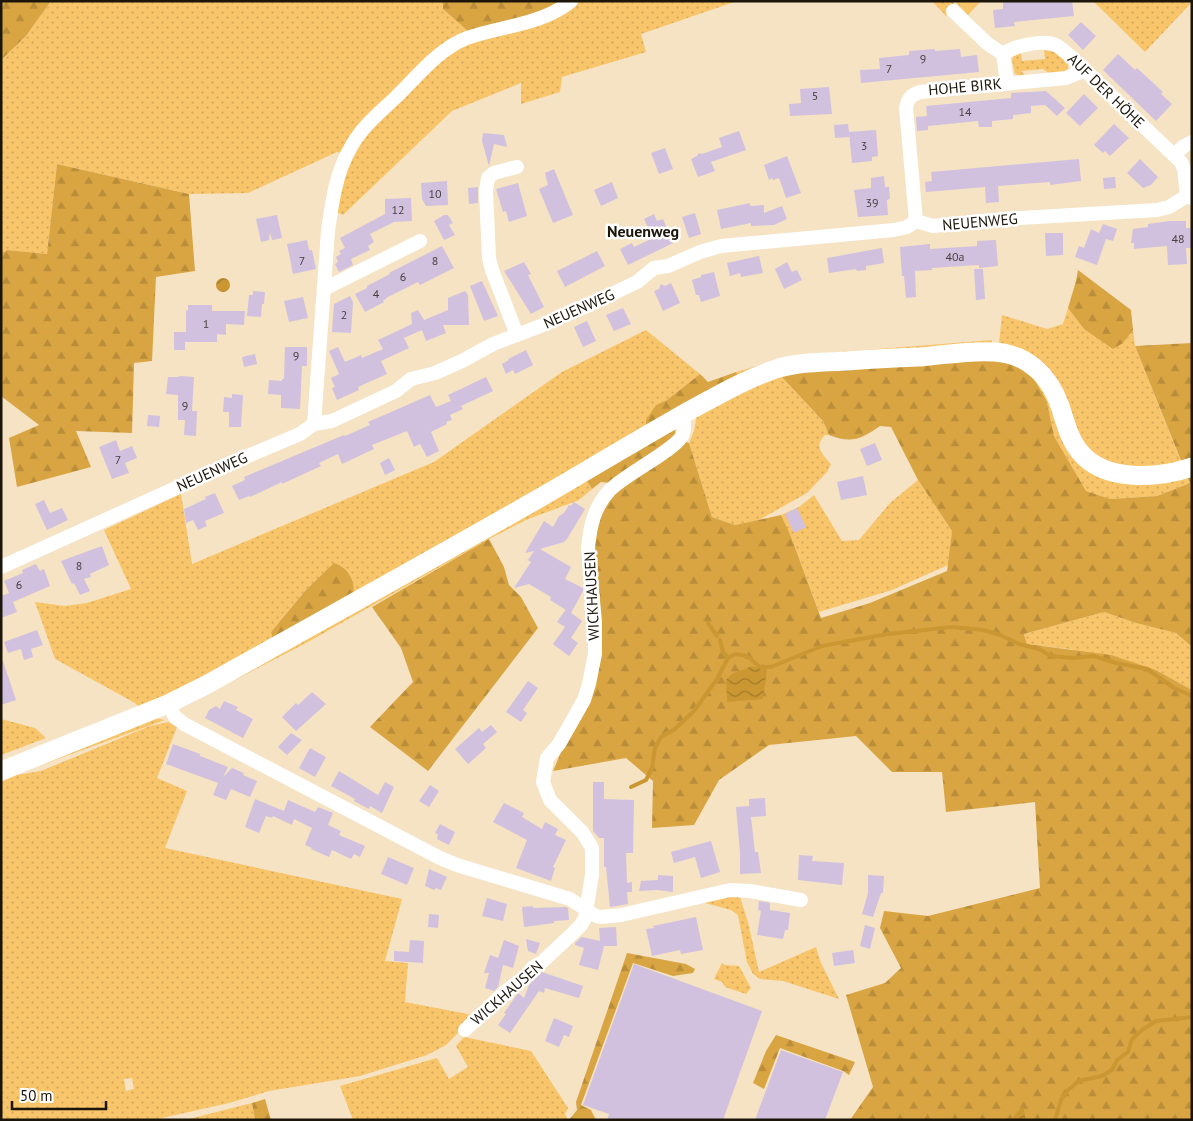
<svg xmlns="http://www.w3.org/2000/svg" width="1193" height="1121" font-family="'PT Sans',sans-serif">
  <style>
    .grass { fill: url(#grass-dots); fill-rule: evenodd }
    .forest { fill: url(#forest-firs) }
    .park { fill: url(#park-crowns) }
    .water { fill: url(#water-waves) }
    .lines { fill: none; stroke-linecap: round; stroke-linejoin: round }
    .stream { stroke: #ca9732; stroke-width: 4 }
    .building { fill: #d1c1df }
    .minor { stroke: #fff; stroke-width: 14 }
    .secondary { stroke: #fff; stroke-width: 19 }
    .labels { text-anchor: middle; stroke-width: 5; stroke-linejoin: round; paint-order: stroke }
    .number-label { font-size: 12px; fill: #48403f }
    .street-label { font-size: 15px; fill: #1b150a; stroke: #fff }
    .neighbourhood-label { font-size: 16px; font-weight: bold; fill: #1b150a; stroke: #fff }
  </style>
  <defs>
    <pattern id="grass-dots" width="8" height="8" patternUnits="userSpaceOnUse" patternTransform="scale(1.25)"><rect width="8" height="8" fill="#f8c56a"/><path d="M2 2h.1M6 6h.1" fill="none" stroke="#d4a85b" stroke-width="1.8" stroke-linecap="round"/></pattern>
    <pattern id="forest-firs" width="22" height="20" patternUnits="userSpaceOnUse" patternTransform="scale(1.25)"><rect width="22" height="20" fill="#d9a543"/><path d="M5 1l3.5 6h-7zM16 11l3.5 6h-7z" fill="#ba8d39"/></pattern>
    <pattern id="park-crowns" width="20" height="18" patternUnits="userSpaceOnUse" patternTransform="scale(1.25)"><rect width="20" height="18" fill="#f8c56a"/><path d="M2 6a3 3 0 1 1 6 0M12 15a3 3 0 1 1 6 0" fill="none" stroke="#d4a85b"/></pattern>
    <pattern id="water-waves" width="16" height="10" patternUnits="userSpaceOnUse" patternTransform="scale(1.25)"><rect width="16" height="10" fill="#ca9732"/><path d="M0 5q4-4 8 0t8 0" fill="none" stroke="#a37a29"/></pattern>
  </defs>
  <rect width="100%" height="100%" fill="#f5e3c4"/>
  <g class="grass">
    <polygon points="51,1 443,1 443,9 470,33 341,153 337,152 248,193 189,194 57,164 47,254 7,250 1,255 1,60 26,36"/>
    <polygon points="576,1 737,1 641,34 646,52 562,77 560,92 521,104 521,83 452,111 343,215 334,211 354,148 447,53"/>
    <polygon points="932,1 955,1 946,16"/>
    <polygon points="1093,1 1192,1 1192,2 1145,52"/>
    <polygon points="1044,50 1059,53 1068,64 1067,72 1053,76 1043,69 1021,71 1028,78 1015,74 1012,60 1013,57 1021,52 1022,61 1045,59"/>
    <polygon points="1068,308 1084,329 1123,343 1133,330 1135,346 1182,464 1124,468 1097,456 1083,442 1069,413 999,344 1002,315 1047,329 1063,324"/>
    <polygon points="646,330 700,374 667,400 656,405 646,430 353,596 334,564 305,591 271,632 273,641 141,709 135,703 55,659 35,602 65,606 87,603 131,589 104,530 181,494 192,564 434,462 562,372"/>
    <polygon points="992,340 992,343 740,379 736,372 785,358 816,354"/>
    <polygon points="1013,361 1038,379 1081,464 1186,475 1190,483 1157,496 1109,499 1086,491 1054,436 1047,402"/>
    <path d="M779,374L823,421L829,435H825C813,447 823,455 831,464L827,472L807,493L759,520L735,525L712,517L689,443L694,431L697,414Z"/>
    <polygon points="585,478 592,489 579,500 526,520 489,539 308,642 183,707 184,705"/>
    <polygon points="918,480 952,531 948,565 892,590 819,612 790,534 781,515 799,507 814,495 842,541 859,540 890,503"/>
    <polygon points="1104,612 1136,623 1176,633 1192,647 1192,690 1156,670 1069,649 1027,644 1024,634"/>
    <polygon points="151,717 165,720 33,768"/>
    <polygon points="1,719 35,728 46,738 1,755"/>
    <path d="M168,722L177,727L157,778L187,791L165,848L402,899L385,961L408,963L405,1002L473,1015L467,1024L446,1045L427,1055L360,1076L269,1091L229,1103L153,1120H1V782L17,775L41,771L128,735L150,726ZM132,1078L134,1089L126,1091L124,1079Z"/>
    <polygon points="739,894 748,922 759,972 816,947 821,963 839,999 783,981 760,979 753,974 747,962 738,915 731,910 705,903 705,901"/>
    <polygon points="722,963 725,965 739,966 751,988 746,994 725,987 722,982 714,979"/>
    <polygon points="464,1037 531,1051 568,1108 565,1114 568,1120 353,1120 340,1086 437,1058 449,1079 468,1067 456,1046"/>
    <polygon points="252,1103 255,1120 185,1120"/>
  </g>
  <g class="forest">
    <polygon points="1,1 51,1 26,36 1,60"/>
    <polygon points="443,1 564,1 560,5 470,33 443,9"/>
    <polygon points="57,164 189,194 195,271 156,277 152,361 134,363 132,433 76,431 91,467 17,487 9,438 39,425 1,396 1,255 7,250 47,254"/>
    <polygon points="1078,270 1131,310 1133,330 1123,343 1113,349 1084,329 1068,308 1076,281"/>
    <path d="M1192,343V647L1176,633L1136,623L1104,612L1024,634L1027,644L1111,655L1156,670L1192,690V1120H850L873,1087L846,995L885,983L901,968L880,928L884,911L928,916L1040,888L1035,802L946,812L942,772H892L856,736L769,745L719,780L694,825L652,828L653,781L626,758L553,771L571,729L593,684L594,548L596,529L601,511L613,493L686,442L689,443L712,517L735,525L781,515L790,534L821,618L870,603L947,571L952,531L918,480L891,427L880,426C861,439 852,444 829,435L823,421L779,374L812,368L997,359L1016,366L1034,379L1047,402L1054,436L1086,491L1110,499L1157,496L1190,483L1135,346Z"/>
    <polygon points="736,372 740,379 646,430 646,420 656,405 667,400 700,374 708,382"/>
    <polygon points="675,429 676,436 611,483 601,482 592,489 585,478"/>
    <polygon points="489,539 504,567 509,585 521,597 538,628 428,771 370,727 413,682 401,648 372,607"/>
    <path d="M334,563C349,568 356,582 353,596L273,641L271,632L305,591Z"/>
    <polygon points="627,953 686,964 695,969 693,973 673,976 633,963 581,1105 591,1110 596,1120 569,1120 577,1110 576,1102"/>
    <polygon points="776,1035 855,1062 849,1075 843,1071 780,1048 764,1089 753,1083 766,1051"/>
    <polygon points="265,1099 271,1120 255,1120 252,1103"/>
  </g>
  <polygon class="park" points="955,1 981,1 968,15"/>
  <g class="water">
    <circle cx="223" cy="285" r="7"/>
    <polygon points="752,666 767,670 763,699 727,702 726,680 732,674"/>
    <polygon points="1023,1106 1026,1120 1010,1120"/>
  </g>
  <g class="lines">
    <g class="stream">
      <polyline points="708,623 717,636"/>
      <polyline points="720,640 723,652 728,658"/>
      <polyline points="631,787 646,780 652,768 655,748 661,737 675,729 694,711 717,679 728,658 735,654 747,656 760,667 771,667 822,646 888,634 952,627 983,630 1000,635 1019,644 1039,649 1051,656 1073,658 1093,656 1116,663 1147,669 1174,688 1192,696"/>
      <polyline points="1055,1120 1061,1100 1068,1090 1079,1081 1102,1076 1112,1070 1117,1060 1128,1052 1132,1039 1142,1030 1156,1021 1192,1017"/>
    </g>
  </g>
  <g class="building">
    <polygon points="1003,1 1072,1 1074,16 1014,22 1015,26 995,28 993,10 1003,9"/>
    <polygon points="1081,22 1096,36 1083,50 1068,35"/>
    <polygon points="935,49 935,51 960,49 961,57 977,55 979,72 861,83 860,70 880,69 879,58 909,55 909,51"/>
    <polygon points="1118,54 1135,70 1137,68 1163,92 1161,94 1172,104 1156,121 1103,70"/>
    <polygon points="829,87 832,114 790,116 789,104 801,103 800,89"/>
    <polygon points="1046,91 1065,108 1057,116 1045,105 1031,106 1031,113 1013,115 1013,119 992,121 992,127 979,127 978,121 928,126 928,130 917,131 916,117 927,116 926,106 1011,98 1011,93"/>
    <polygon points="1084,94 1098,108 1080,126 1066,113"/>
    <polygon points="848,124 849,132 876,130 878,156 872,157 872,161 852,163 849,133 849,137 835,138 834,125"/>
    <polygon points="1114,124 1129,138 1110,156 1105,151 1103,153 1094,145"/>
    <polygon points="739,131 746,150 711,162 715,171 698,177 691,159 697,156 699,153 702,154 722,147 719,138"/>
    <polygon points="483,133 504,135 507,147 494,144 489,166 482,141"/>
    <polygon points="665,148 673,169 659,174 651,153"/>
    <polygon points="787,156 801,193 786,198 779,178 773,180 772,178 769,180 764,165"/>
    <polygon points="1079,159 1081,181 1050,185 1050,182 998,186 999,202 986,203 985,187 926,192 925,182 932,181 931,172"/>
    <polygon points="1140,159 1158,177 1151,185 1143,188 1127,173"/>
    <polygon points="554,169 573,215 553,223 539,189 548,185 545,173"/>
    <polygon points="884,176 885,187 889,187 890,199 887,200 888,215 858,217 854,190 871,188 871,178"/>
    <polygon points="1115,177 1116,188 1104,189 1103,178"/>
    <polygon points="447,181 448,205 426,206 422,199 421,183"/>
    <polygon points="612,182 618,198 601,206 594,190"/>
    <polygon points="518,183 527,216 509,222 506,211 503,212 496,189"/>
    <polygon points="478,187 478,203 469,204 468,188"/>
    <polygon points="411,198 412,221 394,222 370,234 374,242 368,246 370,250 351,259 353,265 339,272 335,264 338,262 336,257 341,254 339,251 345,248 340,238 385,214 385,199"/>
    <polygon points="750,203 750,206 764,205 764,213 782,206 787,219 774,225 751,226 751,223 721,229 717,210"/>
    <polygon points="695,213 701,234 689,238 682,217"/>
    <polygon points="654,214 657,221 663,219 673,243 628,265 620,249 632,243 634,247 653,238 644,219"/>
    <polygon points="277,215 282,238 272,240 270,232 269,240 261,242 256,219"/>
    <polygon points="444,215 448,215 453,223 449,225 455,235 444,240 434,221"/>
    <polygon points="1170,221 1186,221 1186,228 1192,228 1192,248 1186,248 1187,264 1168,265 1167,246 1134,249 1134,243 1131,243 1133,229 1148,227 1148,224"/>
    <polygon points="1103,224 1117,229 1113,241 1106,239 1097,265 1075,257 1079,246 1084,248 1091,229 1099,233"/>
    <polygon points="1045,233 1063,233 1063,255 1046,256"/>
    <polygon points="307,240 309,250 312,250 316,269 293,274 287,244"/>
    <polygon points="996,240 998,266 979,268 979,265 932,268 932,270 915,271 916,297 906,298 904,276 902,276 900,247 930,244 930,249 977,246 977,241"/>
    <polygon points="442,246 454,268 420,285 418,282 388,297 383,301 384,302 365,312 355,294 367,288 367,286 390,274 389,273"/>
    <polygon points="882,248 884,263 866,266 866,270 857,271 856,269 829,273 827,258"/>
    <polygon points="597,251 605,266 565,287 557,271"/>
    <polygon points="759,256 763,273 741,277 740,273 730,276 727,263"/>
    <polygon points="524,262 531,274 528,275 544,307 531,314 504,271"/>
    <polygon points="787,262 792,272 797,270 802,280 784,289 775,269"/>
    <polygon points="974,269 983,269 985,299 976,300"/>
    <polygon points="714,272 720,296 701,302 699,295 696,295 692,280 701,277 701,275"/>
    <polygon points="482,281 498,316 484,321 470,286"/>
    <polygon points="671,283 680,303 663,311 654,291 659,289 661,284 665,286"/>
    <polygon points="253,291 265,292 264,304 262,304 261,317 247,316 249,295 253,295"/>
    <polygon points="465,291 468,295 469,325 443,325 446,333 426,341 422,330 404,338 409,348 381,361 387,374 358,387 359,390 337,400 332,388 335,387 331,378 339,374 329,351 338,347 345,362 361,355 362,358 383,349 378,340 412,324 411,313 418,310 424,320 448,310 448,298"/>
    <polygon points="350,296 353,302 351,333 332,332 334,304"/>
    <polygon points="303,297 308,318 289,322 284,301"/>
    <polygon points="188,305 212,305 212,311 245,311 244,325 226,324 226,335 217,334 217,342 185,342 185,350 174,350 174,332 186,332 186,310 188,311"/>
    <polygon points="623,308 631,324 614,331 606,315"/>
    <polygon points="587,321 596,341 583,347 574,327"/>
    <polygon points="285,347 307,347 307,366 302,366 300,409 281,408 281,395 268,394 269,380 282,381 282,379 284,379"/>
    <polygon points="526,350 533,365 515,374 513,370 506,374 502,364 509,360 508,359"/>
    <polygon points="255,354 257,364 244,367 242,357"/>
    <polygon points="180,376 194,377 192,411 197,411 196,436 184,435 185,420 178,420 178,395 166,394 168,377 178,377"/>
    <polygon points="486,377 493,391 461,406 463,409 450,415 452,420 446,422 447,424 431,432 439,451 427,457 420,444 414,447 407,431 372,445 374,449 342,464 338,454 319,463 321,466 282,484 282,482 250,497 249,496 239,500 232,486 245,480 244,477 344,435 345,436 370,425 368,422 430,395 436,407 451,401 448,395"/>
    <polygon points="232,394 243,395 241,427 229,427 229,412 223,412 224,397 232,398"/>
    <polygon points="148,415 160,416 159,427 147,426"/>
    <polygon points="116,440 120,451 132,446 137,458 125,463 129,473 112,479 99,447"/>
    <polygon points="875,443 882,460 867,466 860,449"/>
    <polygon points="389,458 395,470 385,475 380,463"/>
    <polygon points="863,476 867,495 841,500 837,482"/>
    <polygon points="215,493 224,513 205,521 207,526 198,530 193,520 186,523 184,509 206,499 205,497"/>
    <polygon points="44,500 50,513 62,508 68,520 47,530 35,504"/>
    <polygon points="574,502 585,509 567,539 564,542 540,549 571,567 565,579 583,588 583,591 571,613 550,600 551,597 529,584 514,588 531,562 528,560 534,551 525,553 544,521 553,527 559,516 564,513 569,505 571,506"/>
    <polygon points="797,508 806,527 794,533 785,514"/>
    <polygon points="102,546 109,565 90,574 91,577 84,579 90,591 80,595 74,583 72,584 61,561"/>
    <polygon points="36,564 40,571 44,569 50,586 13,602 17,612 1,618 1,596 9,593 4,581 23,573 22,570"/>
    <polygon points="566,609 582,621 571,638 578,643 569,656 553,644 565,627 557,622"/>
    <polygon points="37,630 43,645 31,649 33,657 24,660 21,649 8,653 4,642"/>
    <polygon points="3,661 16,700 1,705 1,662"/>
    <polygon points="528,681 538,688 523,710 527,713 521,722 506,712"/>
    <polygon points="312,692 326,704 296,731 282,717 296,703 298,705"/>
    <polygon points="224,701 238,707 236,710 253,719 243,738 205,718 209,710 216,706 220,709"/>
    <polygon points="491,725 497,732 483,744 486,748 468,764 455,749 479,728 482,732"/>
    <polygon points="291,733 302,740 287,755 278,747"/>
    <polygon points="173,744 200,754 200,756 228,767 223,777 232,768 244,773 243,775 257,781 250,797 231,789 226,800 213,795 218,783 166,764"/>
    <polygon points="310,748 326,757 315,777 299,768"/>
    <polygon points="339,771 378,795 385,782 394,787 382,813 370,806 369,809 354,801 355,799 331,786"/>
    <polygon points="593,782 604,782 604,799 634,800 633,853 626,853 627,883 632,882 632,892 627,892 628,904 610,907 606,867 604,867 604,838 599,838 593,831"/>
    <polygon points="430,785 439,791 429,807 419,801"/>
    <polygon points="765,798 766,816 751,817 755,852 758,852 761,873 740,874 740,853 736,807 749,806 749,799"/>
    <polygon points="255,799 284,811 288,800 315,812 318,807 333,813 328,825 341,831 339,835 365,846 360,857 354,854 351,859 332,850 329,857 311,849 312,848 305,845 312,828 294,819 292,825 273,816 272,818 266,816 259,833 245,827"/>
    <polygon points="504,803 524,813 522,817 542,829 545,822 558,829 555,835 566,840 553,867 555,868 551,881 516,868 527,840 493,822"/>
    <polygon points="440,824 455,832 449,845 437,839 438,834 435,833"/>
    <polygon points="711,841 720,872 701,878 695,857 674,863 671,852"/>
    <polygon points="799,855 813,856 812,861 844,863 842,885 798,880"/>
    <polygon points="388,857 414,868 407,885 381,874"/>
    <polygon points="429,869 447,877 441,890 436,888 434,890 425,886"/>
    <polygon points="658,875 673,876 673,892 657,890 639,891 641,881 658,880"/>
    <polygon points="868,875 884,876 883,893 881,893 873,917 862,914 868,893"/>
    <polygon points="487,898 507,904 503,921 482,916"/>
    <polygon points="759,901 770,903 770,910 790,913 788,930 785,930 783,939 757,935 761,911 758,910"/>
    <polygon points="533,906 533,908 566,907 568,908 569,920 554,921 554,923 524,927 522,907"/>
    <polygon points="429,914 439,915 438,928 428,927"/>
    <polygon points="696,917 703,950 681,954 680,950 652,956 646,929 654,928 653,926"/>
    <polygon points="865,925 875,928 870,949 860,946"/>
    <polygon points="616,927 617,946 604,946 598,970 579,965 584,948 575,945 575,943 582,937 600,941 599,928"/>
    <polygon points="526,939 540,943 536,954 528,951"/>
    <polygon points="410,940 424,941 423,963 394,961 394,951 409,952"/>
    <polygon points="504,940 519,946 513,968 503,965 498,987 494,991 485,988 489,973 484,973 490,955 498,958"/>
    <polygon points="853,950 855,963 834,966 832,953"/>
    <polygon points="634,964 762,1011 723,1120 607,1120 609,1114 583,1105"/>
    <polygon points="542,972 583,986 579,998 545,988 544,993 539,991 510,1033 498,1025 506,1014 504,1013 518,993 524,998 529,985"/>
    <polygon points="554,1018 573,1026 569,1037 564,1035 559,1047 545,1041"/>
    <polygon points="781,1050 843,1072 825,1120 755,1120"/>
  </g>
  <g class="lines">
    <g class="minor">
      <polyline points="953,11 988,44 1003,54"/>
      <path d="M1007,83L1003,54C1014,46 1043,39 1056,45C1061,48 1065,52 1069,55L1181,162L1184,169L1187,196"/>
      <polyline points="1174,155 1184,146 1192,142"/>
      <polyline points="517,167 494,173 488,178 486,191 489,258 492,270 517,335"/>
      <path d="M916,221L906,108C908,98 911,95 920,92L1066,78L1085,70"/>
      <polyline points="324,289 420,241"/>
      <path d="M314,424L328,231C332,202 336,172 351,147C361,128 379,113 394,99C416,78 438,49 467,38C501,26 542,25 571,1"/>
      <polyline points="1,567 229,464 300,434 314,424 332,421 396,391 411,379 435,373 462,361 493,344 538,327 593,303 637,282 654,268 668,266 700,252 721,246 894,230 907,227 916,221 933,226 1005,219 1157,210 1169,207 1187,196 1192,198"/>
      <polyline points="168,704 175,717 184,724 440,858 457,865 570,899 596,916 601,917 621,915 730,890 750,891 801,900"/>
      <path d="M465,1030L506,991L527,975L533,967L541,963L573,933L581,925L585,918L592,875V848L583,833L550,800L543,782L547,758L559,744L584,700L589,684L595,654V622L588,548C590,527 594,507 609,491C623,475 678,449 683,434C685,428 684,421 681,415"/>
    </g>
    <path class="secondary" d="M1,771L168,704L208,684C322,620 437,557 550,492C596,465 641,438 687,412C717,396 747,378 779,368C801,362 824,362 847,361C871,359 896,358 920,357C945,355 970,350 994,352C1027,354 1049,375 1060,406C1065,421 1069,439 1080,452C1105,483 1159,478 1192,467"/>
  </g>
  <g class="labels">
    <g class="number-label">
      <text x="923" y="63">9</text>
      <text x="889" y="73">7</text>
      <text x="815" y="100">5</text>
      <text x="965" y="116">14</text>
      <text x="864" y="150">3</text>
      <text x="435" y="198">10</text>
      <text x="872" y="207">39</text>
      <text x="398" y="214">12</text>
      <text x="1178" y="243">48</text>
      <text x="955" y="261">40a</text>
      <text x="302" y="265">7</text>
      <text x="435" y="265">8</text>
      <text x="403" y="281">6</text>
      <text x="376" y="298">4</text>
      <text x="344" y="319">2</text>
      <text x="206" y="328">1</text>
      <text x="296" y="360">9</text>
      <text x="185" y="410">9</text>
      <text x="118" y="464">7</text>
      <text x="79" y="570">8</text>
      <text x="19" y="589">6</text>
    </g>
    <g class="street-label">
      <text transform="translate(965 87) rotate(-5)" y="5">HOHE BIRK</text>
      <text transform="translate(1106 91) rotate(44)" y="5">AUF DER HÖHE</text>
      <text transform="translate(980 222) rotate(-5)" y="5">NEUENWEG</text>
      <text transform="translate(579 309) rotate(-24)" y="5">NEUENWEG</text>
      <text transform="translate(212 472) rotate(-24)" y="5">NEUENWEG</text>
      <text transform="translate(592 596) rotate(-93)" y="5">WICKHAUSEN</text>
      <text transform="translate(507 993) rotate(-41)" y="5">WICKHAUSEN</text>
    </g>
    <g class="neighbourhood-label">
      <text x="643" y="237">Neuenweg</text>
    </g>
  </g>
  <rect width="1193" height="1121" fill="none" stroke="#1b150a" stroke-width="5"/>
  <path d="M12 1101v8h94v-8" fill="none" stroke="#1b150a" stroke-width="2.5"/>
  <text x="20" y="1101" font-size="15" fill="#1b150a" stroke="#ffffff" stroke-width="4" paint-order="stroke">50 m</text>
</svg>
